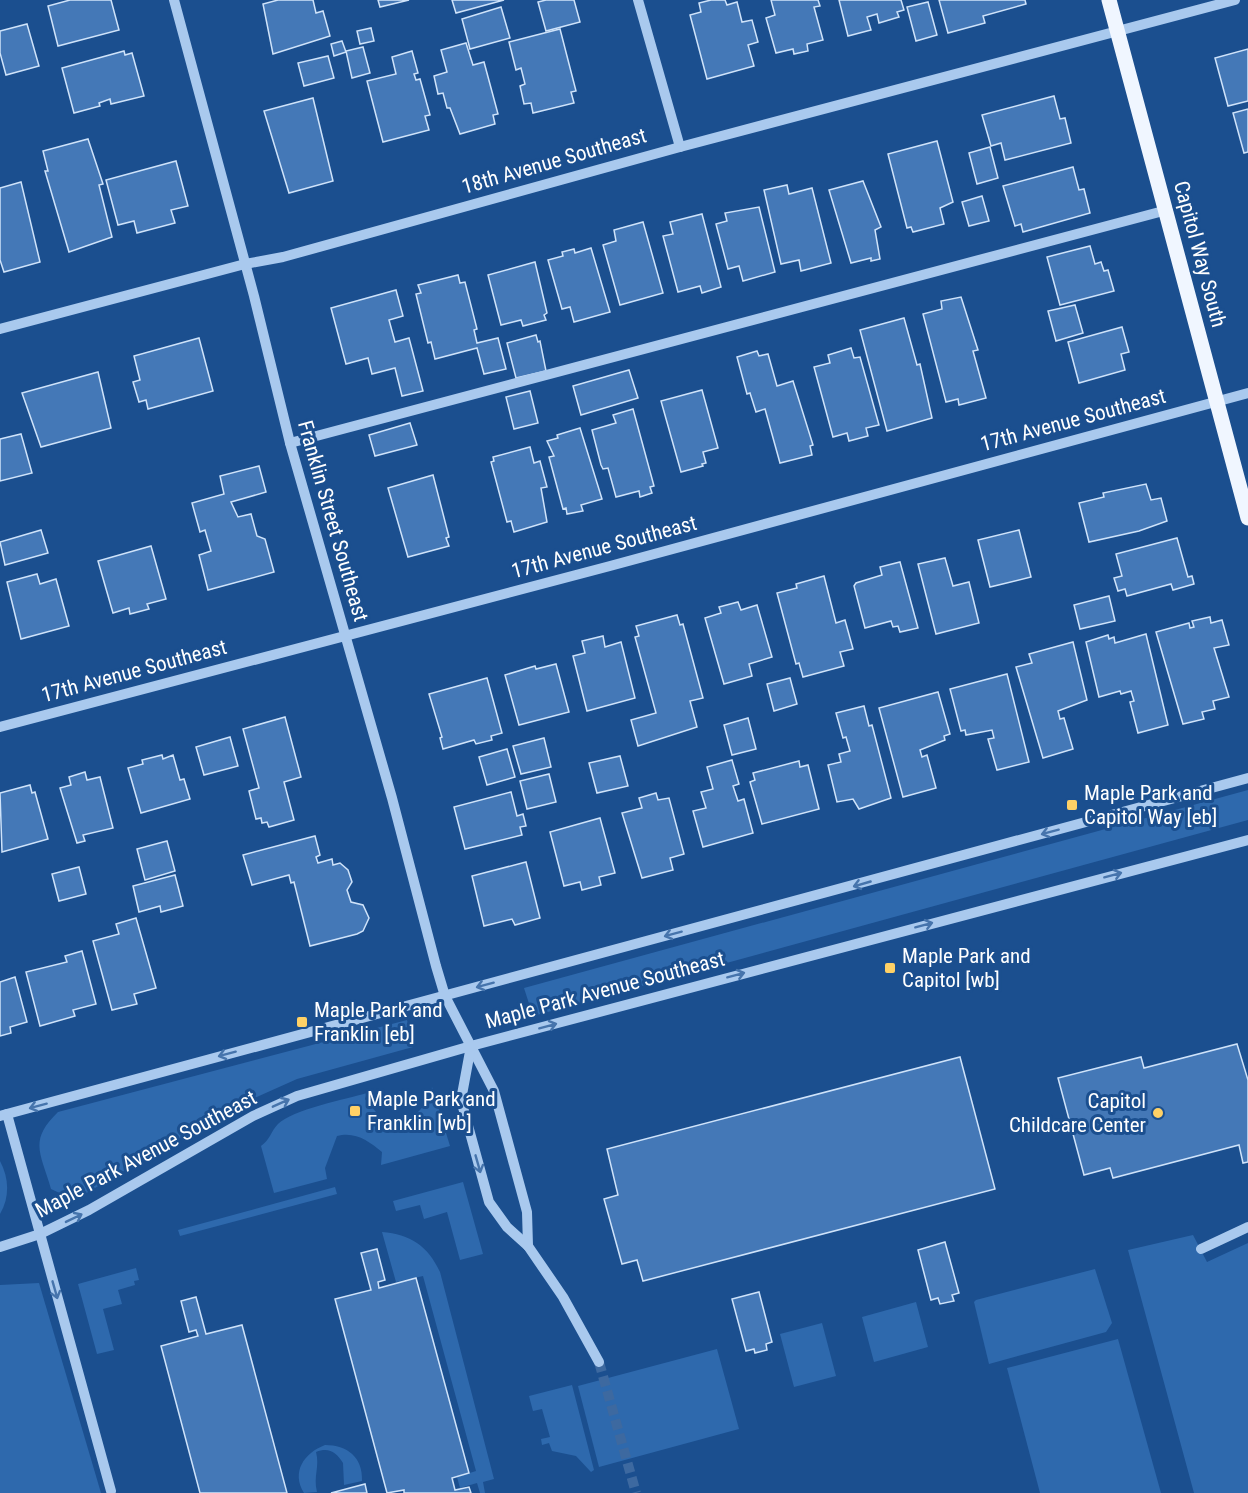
<svg xmlns="http://www.w3.org/2000/svg" width="1248" height="1493" font-family="'Roboto Condensed',sans-serif">
  <style>
    .green { fill: #2e69ad }
    .building { fill: #4478b7; stroke: #cfe3fa; stroke-width: 1.5 }
    .lines { fill: none; stroke-linecap: round; stroke-linejoin: round }
    .minor-tunnel { stroke: #3d69a0; stroke-width: 10; stroke-dasharray: 10 5; stroke-linecap: butt }
    .minor { stroke: #a9c9ee; stroke-width: 10 }
    .major { stroke: #f0f6ff; stroke-width: 15 }
    .oneway { stroke: #4674ac }
    .poi-dot { fill: #ffd166; stroke: #1b4f8f; stroke-width: 2 }
    .labels { text-anchor: middle; stroke-width: 6; stroke-linejoin: round; paint-order: stroke }
    .street-label { font-size: 21px; fill: #fff; stroke: #1b4f8f }
    .poi-label { font-size: 21px; fill: #fff; stroke: #1b4f8f; text-anchor: start }
  </style>
  <rect width="100%" height="100%" fill="#1b4f8f"/>
  <g class="green">
    <polygon points="1248,790 1248,820 533,1016 524,988"/>
    <path d="M407,1020L413,1047L297,1079L232,1108L83,1195L66,1196L51,1189C41,1153 28,1141 58,1112Z"/>
    <path d="M432,1087L450,1146L381,1165L382,1152C369,1141 355,1131 337,1136L325,1168L327,1179L274,1193L261,1146C270,1140 271,1131 278,1124C292,1110 346,1099 367,1093L365,1099L381,1118L397,1126C413,1118 430,1105 432,1087Z"/>
    <path d="M0,1161C9,1178 10,1197 0,1214Z"/>
    <polygon points="463,1182 483,1254 460,1260 447,1212 424,1219 420,1205 396,1211 393,1201"/>
    <polygon points="335,1187 337,1194 180,1236 178,1230"/>
    <path d="M382,1232C410,1234 428,1246 440,1272L494,1479L483,1482L485,1493H480L477,1483L460,1488L457,1477L476,1471L423,1276L396,1282Z"/>
    <polygon points="1193,1235 1207,1262 1248,1243 1248,1493 1194,1493 1128,1250"/>
    <polygon points="136,1268 139,1280 134,1281 135,1285 118,1290 122,1304 103,1309 114,1350 97,1354 78,1284"/>
    <polygon points="1095,1269 1112,1323 1106,1332 989,1364 974,1302 976,1300"/>
    <polygon points="39,1283 101,1493 0,1493 0,1285"/>
    <polygon points="916,1302 928,1347 874,1362 862,1317"/>
    <polygon points="822,1323 836,1376 794,1387 780,1334"/>
    <polygon points="1118,1339 1161,1493 1040,1493 1007,1368"/>
    <polygon points="717,1349 739,1429 599,1467 578,1386"/>
    <polygon points="572,1385 594,1470 591,1472 576,1456 552,1451 549,1443 542,1445 541,1439 550,1437 542,1409 533,1411 529,1396"/>
    <path d="M325,1445C347,1445 363,1457 362,1481L344,1485L343,1463C336,1452 329,1447 316,1452C320,1467 313,1476 317,1492L304,1493C291,1472 304,1453 325,1445Z"/>
  </g>
  <g class="building">
    <polygon points="70,0 111,0 119,30 58,46 48,6"/>
    <polygon points="278,0 313,0 316,13 323,11 330,36 273,54 263,4"/>
    <polygon points="378,0 409,0 380,7"/>
    <polygon points="452,0 504,0 456,13"/>
    <polygon points="546,0 574,0 580,22 546,31 538,2"/>
    <polygon points="711,0 725,0 727,5 737,2 742,22 752,20 758,42 748,45 754,66 707,79 690,15 701,12 699,3"/>
    <polygon points="771,0 818,0 820,6 814,7 823,40 807,44 808,51 794,54 793,49 776,53 766,18 775,15"/>
    <polygon points="839,0 901,0 904,10 897,12 899,17 879,23 877,14 867,17 871,30 848,36"/>
    <polygon points="939,0 1025,0 1026,4 983,16 985,23 948,33"/>
    <polygon points="928,2 937,35 916,41 907,7"/>
    <polygon points="501,7 510,38 470,49 462,19"/>
    <polygon points="27,24 39,66 6,75 0,53 0,31"/>
    <polygon points="371,28 374,41 360,44 357,31"/>
    <polygon points="560,29 576,91 571,92 574,103 533,113 531,103 524,104 520,86 525,84 521,68 516,70 509,42"/>
    <polygon points="342,41 346,52 334,56 331,44"/>
    <polygon points="466,43 473,65 484,62 498,114 493,115 495,124 460,134 450,108 447,108 443,93 438,94 434,76 447,72 441,50"/>
    <polygon points="363,47 370,73 352,78 346,51"/>
    <polygon points="1248,49 1248,101 1228,106 1215,58"/>
    <polygon points="124,51 125,55 132,53 144,96 111,104 110,99 99,103 100,106 74,113 62,68"/>
    <polygon points="412,51 418,73 414,74 416,80 420,79 430,115 425,116 429,130 383,142 367,81 396,74 392,57"/>
    <polygon points="328,56 334,78 304,86 298,63"/>
    <polygon points="1054,96 1060,119 1065,118 1071,143 1005,160 1001,143 991,146 982,115"/>
    <polygon points="313,98 333,181 289,193 264,111"/>
    <polygon points="1248,109 1248,152 1244,153 1233,113"/>
    <polygon points="88,139 103,184 99,185 112,237 69,252 45,171 48,171 43,151"/>
    <polygon points="937,141 953,202 940,208 944,224 913,232 911,227 907,228 888,154"/>
    <polygon points="990,147 998,178 977,184 969,153"/>
    <polygon points="176,161 188,206 171,210 175,223 137,233 134,221 118,225 106,180"/>
    <polygon points="1073,167 1079,190 1084,189 1090,213 1023,232 1021,224 1015,226 1003,186"/>
    <polygon points="863,181 881,227 875,230 880,259 871,261 871,258 851,263 829,190"/>
    <polygon points="21,182 40,262 4,272 0,260 0,188"/>
    <polygon points="787,185 789,194 812,188 831,263 801,271 799,260 781,264 764,190"/>
    <polygon points="982,196 989,221 969,226 962,202"/>
    <polygon points="759,207 775,272 743,281 739,266 728,269 716,224 727,221 725,213"/>
    <polygon points="702,214 721,287 702,293 700,286 678,292 663,236 673,234 670,222"/>
    <polygon points="643,222 663,293 620,305 603,245 616,241 614,230"/>
    <polygon points="1090,246 1095,264 1101,262 1104,271 1108,270 1114,291 1060,305 1047,257"/>
    <polygon points="591,248 610,312 574,322 570,307 562,309 548,260 563,256 562,252 574,249 575,253"/>
    <polygon points="535,262 547,313 544,315 546,320 523,326 521,320 501,325 488,275"/>
    <polygon points="458,275 460,283 465,282 477,329 474,330 477,343 498,338 506,369 484,374 477,348 435,359 431,342 428,343 416,294 421,293 418,285"/>
    <polygon points="396,290 403,316 389,320 395,342 409,338 423,391 402,396 395,368 372,374 368,358 346,364 331,308"/>
    <polygon points="961,297 978,350 973,351 986,398 959,405 958,399 946,402 923,314 942,309 941,301"/>
    <polygon points="1075,305 1083,333 1056,341 1048,311"/>
    <polygon points="904,318 917,365 920,364 932,418 887,431 860,330"/>
    <polygon points="1122,327 1129,352 1121,354 1125,370 1079,383 1068,342"/>
    <polygon points="536,335 538,342 540,341 546,371 516,378 507,343"/>
    <polygon points="199,338 213,391 148,409 146,400 139,402 133,382 140,380 134,356"/>
    <polygon points="851,348 854,358 860,357 879,425 866,428 868,436 849,441 847,433 833,437 814,367 830,363 828,355"/>
    <polygon points="757,351 759,356 768,354 777,386 793,381 813,445 810,446 812,455 780,463 765,409 756,412 750,393 747,394 737,357"/>
    <polygon points="629,370 638,398 581,415 573,386"/>
    <polygon points="98,372 111,428 41,447 22,393"/>
    <polygon points="702,390 718,448 703,452 706,463 702,464 703,466 681,472 661,401"/>
    <polygon points="530,391 538,423 514,429 506,397"/>
    <polygon points="633,409 654,486 650,487 652,493 640,497 639,491 616,497 608,468 603,469 601,465 592,430 616,423 613,415"/>
    <polygon points="410,423 417,445 375,456 369,435"/>
    <polygon points="580,428 602,499 581,505 583,511 567,514 566,508 563,509 549,457 554,456 547,441 558,438 557,435"/>
    <polygon points="21,434 32,473 0,481 0,439"/>
    <polygon points="530,447 534,463 540,461 547,487 541,488 547,522 514,532 511,521 507,522 491,462 494,461 493,457"/>
    <polygon points="259,466 266,492 231,502 238,517 251,514 257,536 265,539 274,572 208,590 199,555 211,551 205,530 200,532 192,503 224,494 220,476"/>
    <polygon points="433,475 449,537 446,538 449,546 408,557 388,488"/>
    <polygon points="1146,484 1151,500 1161,498 1167,521 1139,531 1089,542 1079,503 1104,497 1103,493"/>
    <polygon points="41,530 48,553 5,565 0,542"/>
    <polygon points="1019,530 1031,577 990,587 978,540"/>
    <polygon points="1177,538 1188,577 1192,576 1194,584 1173,590 1171,584 1127,596 1125,589 1118,591 1114,578 1122,576 1116,554"/>
    <polygon points="151,546 166,599 147,604 149,609 130,614 129,608 113,613 98,561"/>
    <polygon points="945,558 953,586 969,582 979,623 936,634 918,564"/>
    <polygon points="900,562 918,628 900,632 898,626 893,627 891,621 865,628 854,586 856,583 882,575 880,567"/>
    <polygon points="37,574 40,584 56,579 69,626 21,639 7,582"/>
    <polygon points="824,576 836,623 845,620 853,649 840,652 844,666 803,677 799,663 796,664 777,593 797,588 796,584"/>
    <polygon points="1109,596 1115,621 1080,629 1074,605"/>
    <polygon points="738,602 741,610 757,605 772,657 749,664 752,676 724,684 705,618 721,613 719,607"/>
    <polygon points="677,615 680,625 683,624 703,698 690,701 697,727 638,746 631,720 656,713 635,637 639,636 636,626"/>
    <polygon points="1210,617 1211,623 1222,620 1229,645 1214,648 1229,697 1213,701 1215,709 1202,712 1204,719 1183,724 1156,632 1189,623 1190,628 1194,627 1192,621"/>
    <polygon points="1146,634 1168,725 1138,733 1130,702 1134,701 1131,691 1121,694 1120,691 1099,697 1086,642 1108,635 1109,639 1114,637 1115,643"/>
    <polygon points="603,636 605,647 621,642 635,698 587,711 573,656 585,653 582,641"/>
    <polygon points="1073,642 1087,700 1058,711 1060,719 1064,718 1073,749 1043,758 1016,667 1032,663 1029,654"/>
    <polygon points="556,664 569,712 519,725 505,675 535,666 536,669"/>
    <polygon points="1007,674 1029,762 997,770 988,739 994,738 992,730 966,735 965,730 961,731 950,689"/>
    <polygon points="487,678 502,733 491,736 492,740 476,744 474,740 443,749 440,738 442,737 429,694"/>
    <polygon points="790,678 797,704 774,711 767,684"/>
    <polygon points="938,692 950,734 944,736 945,740 920,750 922,757 927,755 936,788 903,797 879,708"/>
    <polygon points="864,706 869,726 872,725 891,798 859,809 853,799 837,802 828,765 841,762 839,754 850,751 846,737 843,738 836,713"/>
    <polygon points="285,717 301,777 284,782 294,820 269,827 267,822 262,823 261,818 256,819 249,791 259,788 243,729"/>
    <polygon points="748,718 756,749 732,755 724,725"/>
    <polygon points="230,737 238,766 204,775 196,747"/>
    <polygon points="544,738 551,767 521,774 513,746"/>
    <polygon points="507,749 515,777 487,785 479,757"/>
    <polygon points="162,755 163,759 173,755 180,780 184,779 190,799 141,813 128,768 143,764 142,760"/>
    <polygon points="620,756 628,786 597,793 589,763"/>
    <polygon points="732,760 739,784 733,786 738,801 744,799 753,833 703,847 693,811 706,808 701,792 713,789 707,767"/>
    <polygon points="799,761 800,767 808,765 819,809 762,824 750,782 755,780 753,773"/>
    <polygon points="85,772 87,780 100,777 113,828 83,835 85,841 77,843 60,788 71,785 69,777"/>
    <polygon points="549,774 556,802 527,809 520,781"/>
    <polygon points="30,785 32,793 35,792 48,839 2,852 0,793"/>
    <polygon points="511,792 517,816 523,814 526,826 520,827 522,835 465,849 454,807"/>
    <polygon points="656,793 658,800 669,798 684,854 670,858 673,870 642,878 622,813 642,808 639,798"/>
    <polygon points="600,818 615,873 599,877 601,885 582,890 580,882 564,886 550,832"/>
    <polygon points="315,836 320,855 316,857 318,863 332,859 333,865 340,863 348,870 352,882 347,890 351,902 363,905 369,918 363,931 357,934 310,946 294,882 291,883 289,875 252,885 243,855"/>
    <polygon points="167,841 175,871 145,880 137,849"/>
    <polygon points="526,862 540,918 515,925 512,919 484,926 472,876"/>
    <polygon points="79,867 86,894 59,901 52,874"/>
    <polygon points="175,875 183,906 161,912 160,906 139,912 133,886"/>
    <polygon points="136,918 156,988 134,994 137,1004 112,1010 93,941 119,934 116,924"/>
    <polygon points="82,951 96,1004 73,1010 75,1016 40,1026 26,972 67,962 65,956"/>
    <polygon points="15,977 27,1022 10,1027 11,1033 0,1036 0,982"/>
    <polygon points="1237,1044 1248,1080 1248,1162 1243,1163 1239,1145 1113,1178 1110,1168 1084,1175 1058,1078 1141,1057 1144,1068"/>
    <polygon points="960,1057 995,1189 643,1281 637,1260 622,1264 604,1199 618,1195 607,1149"/>
    <polygon points="945,1242 959,1293 952,1295 954,1301 940,1304 938,1298 931,1300 918,1250"/>
    <polygon points="377,1249 385,1280 378,1282 379,1288 416,1278 469,1473 452,1478 455,1490 469,1487 471,1493 404,1493 404,1490 387,1493 335,1299 371,1290 361,1253"/>
    <polygon points="759,1292 772,1342 766,1344 767,1350 755,1353 754,1349 746,1351 732,1299"/>
    <polygon points="196,1297 206,1334 242,1325 287,1493 200,1493 161,1346 198,1336 196,1330 189,1332 181,1301"/>
    <polygon points="365,1484 367,1493 331,1493"/>
  </g>
  <g class="lines">
    <polyline class="minor-tunnel" points="599,1362 636,1493"/>
    <g class="minor">
      <polyline points="174,0 254,296 290,443 392,798 436,966 445,996 494,1091 527,1212 528,1246"/>
      <polyline points="638,0 680,147"/>
      <polyline points="0,329 245,264 283,257 680,147 1235,0"/>
      <polyline points="290,443 1167,210"/>
      <polyline points="0,727 610,566 1248,393"/>
      <polyline points="471,1046 461,1100 489,1202 507,1227 528,1246 563,1297 599,1362"/>
      <polyline points="7,1114 111,1491"/>
      <polyline points="0,1116 1248,778"/>
      <polyline points="0,1247 40,1234 89,1210 253,1116 297,1096 471,1046 1248,840"/>
      <polyline points="1201,1249 1248,1227"/>
    </g>
    <polyline class="major" points="1109,0 1248,518"/>
  </g>
  <defs><path id="oneway-shaft" d="M-6 0H5M1.5-3L5.5 0L1.5 3" fill="none" stroke-width="1.6" stroke-linecap="round" stroke-linejoin="round" transform="scale(1.5)"/></defs>
  <g class="oneway">
    <use href="#oneway-shaft" transform="translate(1050 832) rotate(165)"/>
    <use href="#oneway-shaft" transform="translate(1113 875) rotate(-15)"/>
    <use href="#oneway-shaft" transform="translate(862 884) rotate(164)"/>
    <use href="#oneway-shaft" transform="translate(924 925) rotate(-15)"/>
    <use href="#oneway-shaft" transform="translate(673 934) rotate(165)"/>
    <use href="#oneway-shaft" transform="translate(736 975) rotate(-15)"/>
    <use href="#oneway-shaft" transform="translate(485 985) rotate(165)"/>
    <use href="#oneway-shaft" transform="translate(548 1026) rotate(-15)"/>
    <use href="#oneway-shaft" transform="translate(227 1054) rotate(165)"/>
    <use href="#oneway-shaft" transform="translate(281 1103) rotate(-24)"/>
    <use href="#oneway-shaft" transform="translate(38 1106) rotate(165)"/>
    <use href="#oneway-shaft" transform="translate(478 1164) rotate(74)"/>
    <use href="#oneway-shaft" transform="translate(74 1218) rotate(-26)"/>
    <use href="#oneway-shaft" transform="translate(55 1290) rotate(74)"/>
  </g>
  <g class="poi-dot">
    <rect x="1066" y="799" width="12" height="12" rx="3"/>
    <rect x="884" y="962" width="12" height="12" rx="3"/>
    <rect x="296" y="1016" width="12" height="12" rx="3"/>
    <rect x="349" y="1105" width="12" height="12" rx="3"/>
    <circle cx="1158" cy="1113" r="6"/>
  </g>
  <g class="labels">
    <g class="street-label">
      <text transform="translate(554 161) rotate(-16)" y="7">18th Avenue Southeast</text>
      <text transform="translate(1200 254) rotate(75)" y="7">Capitol Way South</text>
      <text transform="translate(1073 420) rotate(-15)" y="7">17th Avenue Southeast</text>
      <text transform="translate(333 521) rotate(74)" y="7">Franklin Street Southeast</text>
      <text transform="translate(604 547) rotate(-15)" y="7">17th Avenue Southeast</text>
      <text transform="translate(134 671) rotate(-15)" y="7">17th Avenue Southeast</text>
      <text transform="translate(605 990) rotate(-15)" y="7">Maple Park Avenue Southeast</text>
      <text transform="translate(146 1154) rotate(-28)" y="7">Maple Park Avenue Southeast</text>
    </g>
    <g class="poi-label">
      <text x="1084" y="800">Maple Park and<tspan x="1084" dy="24">Capitol Way [eb]</tspan></text>
      <text x="902" y="963">Maple Park and<tspan x="902" dy="24">Capitol [wb]</tspan></text>
      <text x="314" y="1017">Maple Park and<tspan x="314" dy="24">Franklin [eb]</tspan></text>
      <text x="367" y="1106">Maple Park and<tspan x="367" dy="24">Franklin [wb]</tspan></text>
      <text x="1146" y="1108" text-anchor="end">Capitol<tspan x="1146" dy="24">Childcare Center</tspan></text>
    </g>
  </g>
</svg>
